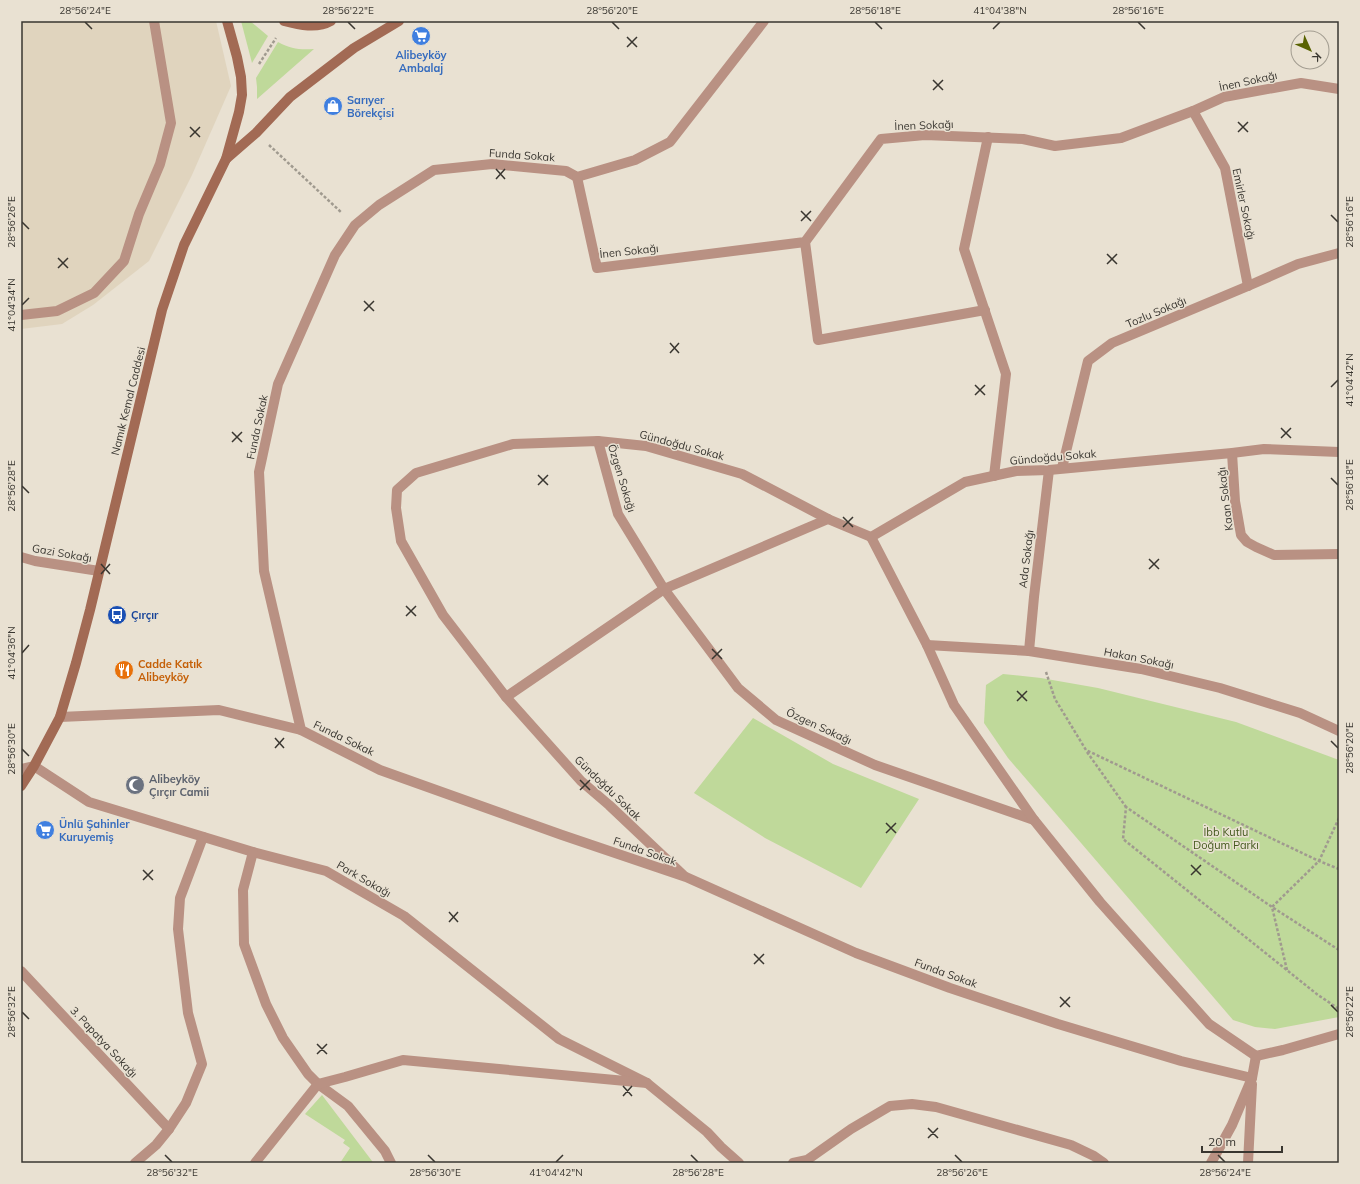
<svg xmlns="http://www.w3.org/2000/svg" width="1360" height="1184" font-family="Mulish,sans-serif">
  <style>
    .built { fill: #e0d4be }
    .green { fill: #bfd99a }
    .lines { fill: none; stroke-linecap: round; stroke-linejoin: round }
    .path { stroke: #a09a8f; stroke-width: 2.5; stroke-dasharray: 3 2; stroke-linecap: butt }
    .lane { stroke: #b99183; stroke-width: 10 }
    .street { stroke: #b99183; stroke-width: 10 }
    .secondary { stroke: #a26a54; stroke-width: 10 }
    .ticks { fill: none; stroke: #393630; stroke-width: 1.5 }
    .labels { text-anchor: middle; stroke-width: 3; stroke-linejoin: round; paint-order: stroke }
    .shop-label { font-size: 11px; font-weight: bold; fill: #366cbe; stroke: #e9e1d2; text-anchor: start }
    .street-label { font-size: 11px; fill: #393630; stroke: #e9e1d2 }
    .transit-label { font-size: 11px; font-weight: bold; fill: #164399; stroke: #e9e1d2; text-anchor: start }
    .food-label { font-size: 11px; font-weight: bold; fill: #c56008; stroke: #e9e1d2; text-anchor: start }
    .worship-label { font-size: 11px; font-weight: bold; fill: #5b616d; stroke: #e9e1d2; text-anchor: start }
    .park-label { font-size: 11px; fill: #43581c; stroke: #e9e1d2 }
    .neatline { fill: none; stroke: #393630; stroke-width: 1.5 }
    .ticks-label { font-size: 10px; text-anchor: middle; fill: #393630 }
  </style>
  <rect width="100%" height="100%" fill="#e9e1d2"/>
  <polygon class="built" points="21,21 216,21 231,86 192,175 149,261 93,305 62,324 21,329"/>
  <g class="green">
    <polygon points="241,21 250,21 268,36 252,63"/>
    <path d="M278,42C291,49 300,50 314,49L257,99V87L256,78Z"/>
    <polygon points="1003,674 1041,678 1098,688 1236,722 1339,760 1339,1017 1275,1029 1255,1027 1233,1020 1008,758 984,723 986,685"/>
    <polygon points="753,718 833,764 919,799 861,888 765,838 694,793"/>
    <polygon points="322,1095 372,1161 373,1163 340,1163 350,1148 343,1143 345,1140 305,1114"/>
  </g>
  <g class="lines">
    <g class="path">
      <polyline points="259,64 276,38"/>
      <polyline points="269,145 342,213"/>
      <polyline points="1046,672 1055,699 1086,750 1319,861 1339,869"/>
      <polyline points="1087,752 1126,807"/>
      <polyline points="1339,950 1272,907 1126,807 1123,839 1318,995 1339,1009"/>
      <polyline points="1287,970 1272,907 1319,861 1339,818"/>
    </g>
    <polyline class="lane" points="21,315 57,311 94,293 124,261 139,214 160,164 171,123 154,21"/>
    <g class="street">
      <polyline points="764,21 670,142 635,160 577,177 566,171 492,164 434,170 379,205 355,225 335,255 278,384 259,472 264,571 301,730 380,770 562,835 686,877 856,953 950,988 1058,1024 1181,1061 1252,1078 1256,1056"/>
      <polyline points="1193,111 1225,168 1248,286"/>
      <polyline points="988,137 964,249 1006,374 994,476"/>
      <polyline points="577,177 597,268 805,242 881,139 925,135 1023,139 1055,146 1121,138 1193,111 1224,97 1301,83 1339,89"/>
      <polyline points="805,242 818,340 985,310"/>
      <polyline points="598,441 618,514 664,589 738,688 776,720 875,765 1034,820"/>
      <polyline points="1232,453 1235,501 1241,535 1247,542 1256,547 1274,555 1339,554"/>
      <polyline points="1062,468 1088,361 1112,343 1248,286 1298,264 1339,253"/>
      <polyline points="871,537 927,645 954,705 1034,820 1100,902 1209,1024 1256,1056 1283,1050 1339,1034"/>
      <polyline points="21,557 35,561 99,571"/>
      <polyline points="927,645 1029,651 1141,669 1220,688 1300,713 1339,731"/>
      <polyline points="1029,651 1034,597 1049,470"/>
      <polyline points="506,697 664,589 828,519"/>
      <polyline points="60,717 219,710 301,730"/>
      <polyline points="21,769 34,766 89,802 253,852 326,871 404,916 559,1039 647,1083"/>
      <polyline points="253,852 243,890 244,944 266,1004 283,1038 308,1074 318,1084 348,1106 385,1151 391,1163"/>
      <polyline points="683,875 609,805 581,781 506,697 443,615 401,541 396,508 397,490 416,473 513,444 598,441 646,446 742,474 828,519 871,537 965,482 1016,471 1049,470 1232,453 1264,449 1339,452"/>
      <polyline points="21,971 169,1129"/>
      <polyline points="135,1163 156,1145 169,1129 186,1103 202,1064 188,1013 178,929 180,898 203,837"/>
      <polyline points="255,1163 318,1084 345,1077 403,1060 647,1083 707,1132 721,1147 739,1163"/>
      <polyline points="793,1163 807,1160 851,1129 890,1106 912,1104 936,1107 1071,1145 1094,1156 1104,1163"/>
      <polyline points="1211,1163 1232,1125 1252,1078"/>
      <polyline points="1248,1163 1252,1084"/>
    </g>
    <g class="secondary">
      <path d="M284,21C299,25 317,29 331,21"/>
      <polyline points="226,159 256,133 290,97 354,48 399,21"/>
      <polyline points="21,786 34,766 60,717 76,663 90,610 162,310 184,245 226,159 239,112 242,95 241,77 237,57 227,21"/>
    </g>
  </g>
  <path class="ticks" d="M85,22L92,29M348,22L355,29M612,22L619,29M875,22L882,29M1138,22L1145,29M993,29L1000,22M627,37L637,47M627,47L637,37M933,80L943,90M933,90L943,80M1238,122L1248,132M190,127L200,137M1238,132L1248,122M190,137L200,127M496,169L505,179M496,179L505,169M801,211L811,221M1331,215L1338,222M801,221L811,211M22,222L29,229M1107,254L1117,264M58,258L68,268M1107,264L1117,254M58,268L68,258M364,301L374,311M22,305L29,298M364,311L374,301M670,343L679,353M670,353L679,343M975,385L985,395M1331,387L1338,380M975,395L985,385M1281,428L1291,438M232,432L242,442M1281,438L1291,428M232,442L242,432M538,475L548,485M1331,478L1338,485M538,485L548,475M22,486L29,493M843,517L853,527M843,527L853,517M1149,559L1159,569M101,564L110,574M1149,569L1159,559M101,574L110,564M406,606L416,616M406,616L416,606M712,649L722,659M22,653L29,645M712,659L722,649M1017,691L1027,701M1017,701L1027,691M275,738L284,748M1331,741L1338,748M275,748L284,738M22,749L29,756M580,780L590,790M580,790L590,780M886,823L896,833M886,833L896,823M1191,865L1201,875M143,870L153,880M1191,875L1201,865M143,880L153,870M449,912L458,922M449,922L458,912M754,954L764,964M754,964L764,954M1060,997L1070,1007M1331,1005L1338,1012M1060,1007L1070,997M22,1012L29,1019M317,1044L327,1054M317,1054L327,1044M623,1086L632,1096M623,1096L632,1086M928,1128L938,1138M928,1138L938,1128M165,1155L172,1162M428,1155L435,1162M691,1155L698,1162M955,1155L962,1162M1218,1155L1225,1162M556,1162L563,1155"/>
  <defs>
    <g id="supermarket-disc" transform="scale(1)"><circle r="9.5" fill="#3f7fe0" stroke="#e9e1d2"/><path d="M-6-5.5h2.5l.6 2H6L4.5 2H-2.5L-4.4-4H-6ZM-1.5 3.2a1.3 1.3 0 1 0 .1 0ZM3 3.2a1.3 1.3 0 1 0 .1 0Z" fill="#fff"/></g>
    <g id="shop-disc" transform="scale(1)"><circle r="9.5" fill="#3f7fe0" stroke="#e9e1d2"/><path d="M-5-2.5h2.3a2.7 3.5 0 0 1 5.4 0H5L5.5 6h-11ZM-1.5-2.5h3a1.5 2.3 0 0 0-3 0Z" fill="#fff"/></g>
    <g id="bus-disc" transform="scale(1)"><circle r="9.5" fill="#1a4fb4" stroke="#e9e1d2"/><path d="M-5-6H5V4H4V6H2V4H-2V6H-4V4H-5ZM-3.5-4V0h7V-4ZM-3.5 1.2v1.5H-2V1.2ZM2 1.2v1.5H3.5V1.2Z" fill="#fff"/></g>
    <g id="restaurant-disc" transform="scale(1)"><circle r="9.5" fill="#e8710a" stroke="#e9e1d2"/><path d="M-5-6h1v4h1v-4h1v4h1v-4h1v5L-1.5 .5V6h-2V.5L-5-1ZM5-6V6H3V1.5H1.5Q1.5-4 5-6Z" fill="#fff"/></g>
    <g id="mosque-disc" transform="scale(1)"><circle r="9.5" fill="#6b7280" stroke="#e9e1d2"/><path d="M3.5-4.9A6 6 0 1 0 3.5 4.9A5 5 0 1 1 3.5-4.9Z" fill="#fff"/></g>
  </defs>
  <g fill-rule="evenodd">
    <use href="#supermarket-disc" x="421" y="36"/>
    <use href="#shop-disc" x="333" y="106"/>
    <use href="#bus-disc" x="117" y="615"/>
    <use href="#restaurant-disc" x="124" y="670"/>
    <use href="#mosque-disc" x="135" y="785"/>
    <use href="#supermarket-disc" x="45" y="830"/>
  </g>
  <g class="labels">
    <g class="shop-label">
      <text x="421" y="59" text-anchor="middle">Alibeyköy<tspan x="421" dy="13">Ambalaj</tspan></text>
      <text x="347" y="104">Sarıyer<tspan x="347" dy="13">Börekçisi</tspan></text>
      <text x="59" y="828">Ünlü Şahinler<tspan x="59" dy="13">Kuruyemiş</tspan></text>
    </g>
    <g class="street-label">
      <text transform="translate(1248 81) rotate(-12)" y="4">İnen Sokağı</text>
      <text transform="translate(924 125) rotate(-2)" y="4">İnen Sokağı</text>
      <text transform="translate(522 155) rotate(4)" y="4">Funda Sokak</text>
      <text transform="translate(1244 204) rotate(78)" y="4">Emirler Sokağı</text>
      <text transform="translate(629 251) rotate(-6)" y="4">İnen Sokağı</text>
      <text transform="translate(1156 312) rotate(-23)" y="4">Tozlu Sokağı</text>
      <text transform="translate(128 401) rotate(-76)" y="4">Namık Kemal Caddesi</text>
      <text transform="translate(257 427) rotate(-78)" y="4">Funda Sokak</text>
      <text transform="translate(682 445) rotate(15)" y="4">Gündoğdu Sokak</text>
      <text transform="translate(1053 457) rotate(-5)" y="4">Gündoğdu Sokak</text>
      <text transform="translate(622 478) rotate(73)" y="4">Özgen Sokağı</text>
      <text transform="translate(1225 499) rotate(-97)" y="4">Kaan Sokağı</text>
      <text transform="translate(62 553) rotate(10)" y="4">Gazi Sokağı</text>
      <text transform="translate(1026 559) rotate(-83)" y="4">Ada Sokağı</text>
      <text transform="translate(1139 658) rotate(11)" y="4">Hakan Sokağı</text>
      <text transform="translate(819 726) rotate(25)" y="4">Özgen Sokağı</text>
      <text transform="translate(344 738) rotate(26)" y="4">Funda Sokak</text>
      <text transform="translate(608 788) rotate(44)" y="4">Gündoğdu Sokak</text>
      <text transform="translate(645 851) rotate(19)" y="4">Funda Sokak</text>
      <text transform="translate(364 879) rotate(30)" y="4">Park Sokağı</text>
      <text transform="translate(946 973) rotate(20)" y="4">Funda Sokak</text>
      <text transform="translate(104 1042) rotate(47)" y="4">3. Papatya Sokağı</text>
    </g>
    <g class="transit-label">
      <text x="131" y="619">Çırçır</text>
    </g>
    <g class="food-label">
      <text x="138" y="668">Cadde Katık<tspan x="138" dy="13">Alibeyköy</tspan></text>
    </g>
    <g class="worship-label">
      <text x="149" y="783">Alibeyköy<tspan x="149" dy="13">Çırçır Camii</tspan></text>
    </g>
    <g class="park-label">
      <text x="1226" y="836">İbb Kutlu<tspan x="1226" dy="13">Doğum Parkı</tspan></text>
    </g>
  </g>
  <rect width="1360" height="1184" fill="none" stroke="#e9e1d2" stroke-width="44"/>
  <g transform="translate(1310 50) rotate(135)"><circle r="19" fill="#e9e1d2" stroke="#a39d91"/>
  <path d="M0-3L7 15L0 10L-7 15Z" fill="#596200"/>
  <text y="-6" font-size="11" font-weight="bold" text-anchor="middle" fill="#393630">K</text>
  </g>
  <path d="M1202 1146v6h80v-6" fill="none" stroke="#393630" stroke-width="2"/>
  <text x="1208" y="1146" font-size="12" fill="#393630" stroke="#e9e1d2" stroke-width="3" paint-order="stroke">20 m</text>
  <rect x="22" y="22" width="1316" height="1140" class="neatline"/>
  <g class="ticks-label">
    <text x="85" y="14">28°56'24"E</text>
    <text x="348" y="14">28°56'22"E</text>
    <text x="612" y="14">28°56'20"E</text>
    <text x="875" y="14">28°56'18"E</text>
    <text x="1000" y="14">41°04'38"N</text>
    <text x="1138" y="14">28°56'16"E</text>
    <text transform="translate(1349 222) rotate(-90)" y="4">28°56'16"E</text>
    <text transform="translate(11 222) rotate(-90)" y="4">28°56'26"E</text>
    <text transform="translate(11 305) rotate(-90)" y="4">41°04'34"N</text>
    <text transform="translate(1349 380) rotate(-90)" y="4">41°04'42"N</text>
    <text transform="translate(1349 485) rotate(-90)" y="4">28°56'18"E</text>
    <text transform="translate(11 486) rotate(-90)" y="4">28°56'28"E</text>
    <text transform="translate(11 653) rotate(-90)" y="4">41°04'36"N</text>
    <text transform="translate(1349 748) rotate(-90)" y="4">28°56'20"E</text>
    <text transform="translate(11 749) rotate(-90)" y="4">28°56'30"E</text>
    <text transform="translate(1349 1012) rotate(-90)" y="4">28°56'22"E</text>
    <text transform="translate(11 1012) rotate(-90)" y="4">28°56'32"E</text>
    <text x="172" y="1176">28°56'32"E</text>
    <text x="435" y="1176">28°56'30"E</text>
    <text x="556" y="1176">41°04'42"N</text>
    <text x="698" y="1176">28°56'28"E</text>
    <text x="962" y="1176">28°56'26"E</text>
    <text x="1225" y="1176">28°56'24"E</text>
  </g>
</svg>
